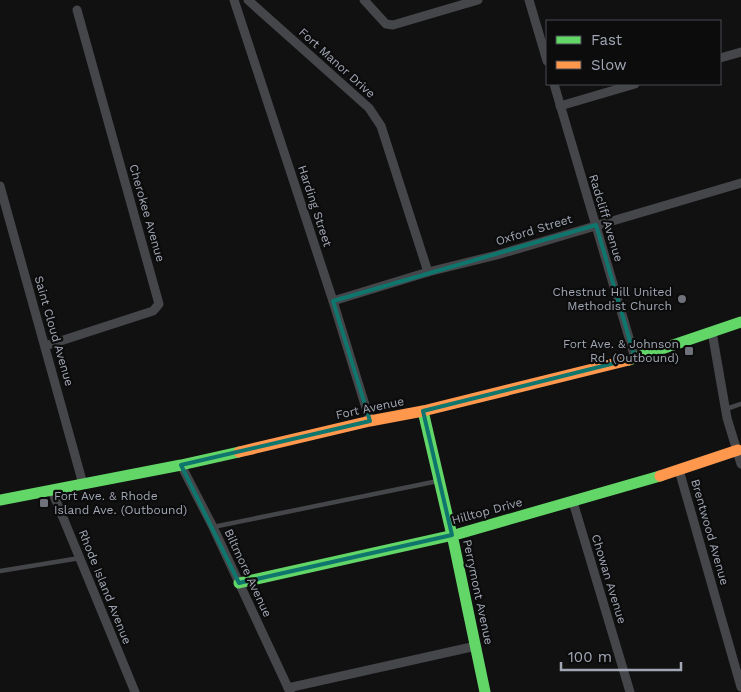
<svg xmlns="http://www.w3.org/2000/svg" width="741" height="692" font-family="'Work Sans',sans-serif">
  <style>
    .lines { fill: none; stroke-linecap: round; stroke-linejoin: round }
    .lane { stroke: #45464a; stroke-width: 4.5 }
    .street { stroke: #45464a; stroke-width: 9 }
    .fast { stroke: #63d668; stroke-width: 11 }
    .slow { stroke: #ff974d; stroke-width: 11 }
    .marked { fill: none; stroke: #0f766e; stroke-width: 4; stroke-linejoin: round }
    .poi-dot { fill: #6f727b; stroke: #0c0c0d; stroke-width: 2 }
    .labels { text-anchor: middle; stroke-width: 4.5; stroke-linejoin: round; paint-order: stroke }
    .street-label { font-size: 12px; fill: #a1a7b4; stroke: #0c0c0d }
    .poi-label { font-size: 12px; fill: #a1a7b4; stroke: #0c0c0d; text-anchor: end }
  </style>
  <rect width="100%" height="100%" fill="#111"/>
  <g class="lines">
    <g class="lane">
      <polyline points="726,409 741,404"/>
      <polyline points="213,527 438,481"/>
      <polyline points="0,571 80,558"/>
    </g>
    <g class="street">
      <polyline points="234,0 333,301 370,421"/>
      <polyline points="248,0 369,108 381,126 428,272"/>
      <polyline points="364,0 386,24 393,25 478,0"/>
      <polyline points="529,0 547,61"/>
      <polyline points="720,58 741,52"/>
      <polyline points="554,84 635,358"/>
      <polyline points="560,106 635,84"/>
      <polyline points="0,186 83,484"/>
      <polyline points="333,301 428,272 497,255 741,183"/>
      <polyline points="712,332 727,418 741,464"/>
      <polyline points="45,346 153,311 159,304 77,10"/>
      <polyline points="181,465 213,527 290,692"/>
      <polyline points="679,470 741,687"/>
      <polyline points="52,491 135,692"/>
      <polyline points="573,502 630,692"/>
      <polyline points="288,688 476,646"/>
    </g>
    <g class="fast">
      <polyline points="629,360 741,322"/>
      <polyline points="423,411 454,544 485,692"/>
      <polyline points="0,500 181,465 239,452"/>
      <polyline points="239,583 458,534 660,476"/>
    </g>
    <g class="slow">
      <polyline points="239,452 370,421 423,411 629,360"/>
      <polyline points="660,476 738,450"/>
    </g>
  </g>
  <path class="marked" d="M596,225L635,358L423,411L452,535L239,583L181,465L370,421L333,301Z"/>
  <g class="poi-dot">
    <circle cx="682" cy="299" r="5"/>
    <rect x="684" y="346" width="10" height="10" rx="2.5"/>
    <rect x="39" y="498" width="10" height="10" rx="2.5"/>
  </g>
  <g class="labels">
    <g class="street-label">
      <text transform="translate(337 63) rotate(42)" y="4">Fort Manor Drive</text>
      <text transform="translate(315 206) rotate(72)" y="4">Harding Street</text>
      <text transform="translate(147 213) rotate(74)" y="4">Cherokee Avenue</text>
      <text transform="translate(606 218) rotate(73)" y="4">Radcliff Avenue</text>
      <text transform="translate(534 230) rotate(-17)" y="4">Oxford Street</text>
      <text transform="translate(54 331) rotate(74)" y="4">Saint Cloud Avenue</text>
      <text transform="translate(370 408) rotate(-12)" y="4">Fort Avenue</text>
      <text transform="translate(487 511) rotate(-15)" y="4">Hilltop Drive</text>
      <text transform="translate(710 532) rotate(74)" y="4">Brentwood Avenue</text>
      <text transform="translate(248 573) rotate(65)" y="4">Biltmore Avenue</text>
      <text transform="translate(609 579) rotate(73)" y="4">Chowan Avenue</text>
      <text transform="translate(105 587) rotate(68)" y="4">Rhode Island Avenue</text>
      <text transform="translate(478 592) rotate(78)" y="4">Perrymont Avenue</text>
    </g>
    <g class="poi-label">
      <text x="672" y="296">Chestnut Hill United<tspan x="672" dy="14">Methodist Church</tspan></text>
      <text x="679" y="348">Fort Ave. &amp; Johnson<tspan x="679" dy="14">Rd. (Outbound)</tspan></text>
      <text x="54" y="500" text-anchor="start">Fort Ave. &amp; Rhode<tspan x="54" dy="14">Island Ave. (Outbound)</tspan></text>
    </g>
  </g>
  <rect x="546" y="20" width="175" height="65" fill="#0c0c0d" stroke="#484a50"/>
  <rect x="556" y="36" width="25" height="8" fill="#63d668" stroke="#484a50"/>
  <text x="591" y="45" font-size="15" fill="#a1a7b4">Fast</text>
  <rect x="556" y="61" width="25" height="8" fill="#ff974d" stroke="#484a50"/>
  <text x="591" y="70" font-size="15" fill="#a1a7b4">Slow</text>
  <path d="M561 662v8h120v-8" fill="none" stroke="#a1a7b4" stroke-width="2.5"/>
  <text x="568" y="662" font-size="15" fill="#a1a7b4" stroke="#0c0c0d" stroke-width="4" paint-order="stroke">100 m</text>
</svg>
